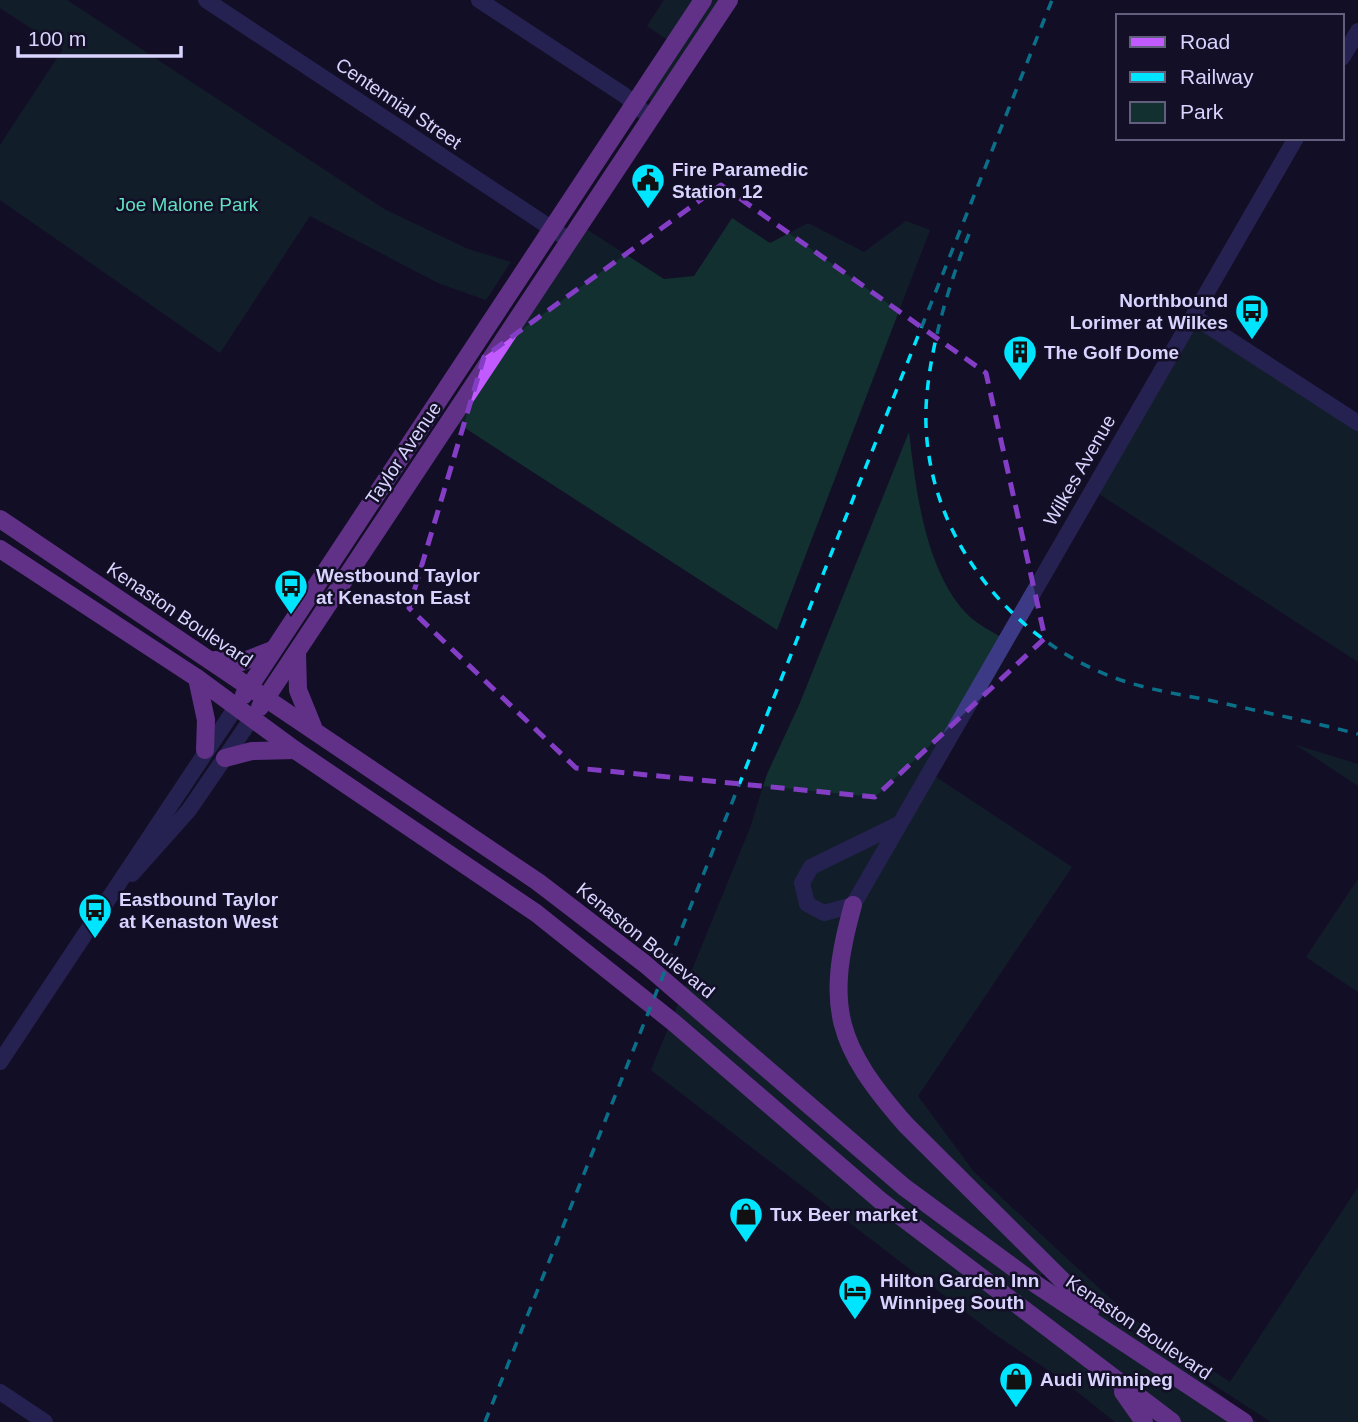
<svg xmlns="http://www.w3.org/2000/svg" width="1358" height="1422" font-family="Helvetica,sans-serif">
  <style>
    .green { fill: #12302f; fill-rule: evenodd }
    .lines { fill: none; stroke-linecap: round; stroke-linejoin: round }
    .minor { stroke: #3d3a85; stroke-width: 16 }
    .major { stroke: #c25bff; stroke-width: 18 }
    .rail { stroke: #00e5ff; stroke-width: 3.5; stroke-dasharray: 10 9; stroke-linecap: butt }
    .marked { fill: none; stroke: #843dc5; stroke-width: 5; stroke-dasharray: 14 9; stroke-linejoin: round }
    .labels { text-anchor: middle; stroke-width: 5; stroke-linejoin: round; paint-order: stroke }
    .street-label { font-size: 19px; fill: #d9d4ff; stroke: #130f26 }
    .poi-label { font-size: 19px; font-weight: bold; fill: #d9d4ff; stroke: #130f26; text-anchor: start }
    .park-label { font-size: 19px; fill: #5fe0c0; stroke: #130f26 }
  </style>
  <rect width="100%" height="100%" fill="#130f26"/>
  <g class="green">
    <polygon points="0,0 67,0 384,209 468,249 511,262 486,300 438,283 310,216 220,353 0,200 0,145 63,49 0,8"/>
    <polygon points="664,0 703,0 674,44 647,26"/>
    <polygon points="710,0 722,0 653,102 647,99"/>
    <polygon points="732,218 770,243 808,223 864,252 906,221 930,230 777,630 451,419 580,225 664,279 694,276"/>
    <polygon points="1193,316 1358,423 1358,662 1093,490"/>
    <path d="M909,432C916,490 925,569 966,613C976,624 993,632 1006,640L898,826L930,773L1072,867L918,1096L974,1172L1129,1316L1230,1382L1358,1187V1422H1271L1168,1355L1257,1422H1115L1060,1378L993,1333L651,1070L750,828L767,774L799,705ZM1044,1273L1074,1286L1146,1340L1040,1276Z"/>
    <polygon points="1296,745 1358,764 1358,786"/>
    <polygon points="1358,879 1358,992 1306,957"/>
  </g>
  <g class="lines">
    <g class="minor">
      <polyline points="206,0 569,240"/>
      <polyline points="479,0 624,95 651,118"/>
      <polyline points="1342,58 1358,31"/>
      <polyline points="1193,316 1358,423"/>
      <polyline points="899,824 811,867 802,883 807,904 824,913 853,905 1296,138"/>
      <polyline points="132,874 189,810 252,718"/>
      <polyline points="0,1062 236,707"/>
      <polyline points="0,1392 45,1422"/>
    </g>
    <g class="major">
      <polyline points="0,519 538,882 645,964 904,1187 1037,1285 1244,1422"/>
      <polyline points="0,549 197,678 295,750 536,913 673,1022 882,1202 1172,1422"/>
      <polyline points="297,654 298,690 313,727"/>
      <polyline points="215,660 239,663 272,650"/>
      <polyline points="197,678 206,720 205,750"/>
      <polyline points="244,695 703,0"/>
      <polyline points="260,707 729,0"/>
      <polyline points="225,758 252,751 295,750"/>
      <path d="M853,905C824,1008 837,1046 906,1125L1091,1309"/>
      <polyline points="1123,1392 1144,1422"/>
    </g>
    <g class="rail">
      <path d="M969,234C948,286 928,354 926,409C922,528 1006,638 1115,678C1145,689 1177,694 1208,700C1258,711 1308,721 1358,734"/>
      <polyline points="485,1422 1052,0"/>
    </g>
  </g>
  <path d="M0 0H1358V1422H0ZM721,185L986,373L1045,638L875,797L576,768L409,608L484,357Z" fill="#130f26" fill-opacity=".55" fill-rule="evenodd"/>
  <path class="marked" d="M721,185L986,373L1045,638L875,797L576,768L409,608L484,357Z"/>
  <defs>
    <g id="civic-pin" transform="scale(1.75)"><path d="M0 17L-7.5 6A9.5 9.5 0 1 1 7.5 6Z" fill="#00e5ff" stroke="#130f26"/><path d="M-.6-6.5H3V-4.5H.6V-3L4-1V1h2V6H-6V1h2V-1L-.6-3ZM-1.2 2.5V6h2.4V2.5Z" fill="#111"/></g>
    <g id="bus-pin" transform="scale(1.75)"><path d="M0 17L-7.5 6A9.5 9.5 0 1 1 7.5 6Z" fill="#00e5ff" stroke="#130f26"/><path d="M-5-6H5V4H4V6H2V4H-2V6H-4V4H-5ZM-3.5-4V0h7V-4ZM-3.5 1.2v1.5H-2V1.2ZM2 1.2v1.5H3.5V1.2Z" fill="#111"/></g>
    <g id="building-pin" transform="scale(1.75)"><path d="M0 17L-7.5 6A9.5 9.5 0 1 1 7.5 6Z" fill="#00e5ff" stroke="#130f26"/><path d="M-4-6H4V6H1V3H-1V6H-4ZM-2.5-4.3h1.7v1.8h-1.7ZM.8-4.3h1.7v1.8H.8ZM-2.5-1h1.7V.8h-1.7ZM.8-1h1.7V.8H.8Z" fill="#111"/></g>
    <g id="shop-pin" transform="scale(1.75)"><path d="M0 17L-7.5 6A9.5 9.5 0 1 1 7.5 6Z" fill="#00e5ff" stroke="#130f26"/><path d="M-5-2.5h2.3a2.7 3.5 0 0 1 5.4 0H5L5.5 6h-11ZM-1.5-2.5h3a1.5 2.3 0 0 0-3 0Z" fill="#111"/></g>
    <g id="hotel-pin" transform="scale(1.75)"><path d="M0 17L-7.5 6A9.5 9.5 0 1 1 7.5 6Z" fill="#00e5ff" stroke="#130f26"/><path d="M-6-4.5h1.5V1H6V5H4.5V3h-9V5H-6ZM-4 0a1.8 1.8 0 1 1 3.6 0ZM.5 0V-2.5h3Q6-2.5 6 0Z" fill="#111"/></g>
  </defs>
  <g fill-rule="evenodd">
    <use href="#civic-pin" x="648" y="180"/>
    <use href="#bus-pin" x="1252" y="311"/>
    <use href="#building-pin" x="1020" y="352"/>
    <use href="#bus-pin" x="291" y="586"/>
    <use href="#bus-pin" x="95" y="910"/>
    <use href="#shop-pin" x="746" y="1214"/>
    <use href="#hotel-pin" x="855" y="1291"/>
    <use href="#shop-pin" x="1016" y="1379"/>
  </g>
  <g class="labels">
    <g class="street-label">
      <text transform="translate(399 103) rotate(34)" y="7">Centennial Street</text>
      <text transform="translate(403 453) rotate(-56)" y="7">Taylor Avenue</text>
      <text transform="translate(1079 470) rotate(-60)" y="7">Wilkes Avenue</text>
      <text transform="translate(180 614) rotate(34)" y="7">Kenaston Boulevard</text>
      <text transform="translate(646 940) rotate(39)" y="7">Kenaston Boulevard</text>
      <text transform="translate(1139 1327) rotate(34)" y="7">Kenaston Boulevard</text>
    </g>
    <g class="poi-label">
      <text x="672" y="176">Fire Paramedic<tspan x="672" dy="22">Station 12</tspan></text>
      <text x="1228" y="307" text-anchor="end">Northbound<tspan x="1228" dy="22">Lorimer at Wilkes</tspan></text>
      <text x="1044" y="359">The Golf Dome</text>
      <text x="316" y="582">Westbound Taylor<tspan x="316" dy="22">at Kenaston East</tspan></text>
      <text x="119" y="906">Eastbound Taylor<tspan x="119" dy="22">at Kenaston West</tspan></text>
      <text x="770" y="1221">Tux Beer market</text>
      <text x="880" y="1287">Hilton Garden Inn<tspan x="880" dy="22">Winnipeg South</tspan></text>
      <text x="1040" y="1386">Audi Winnipeg</text>
    </g>
    <g class="park-label">
      <text x="187" y="211">Joe Malone Park</text>
    </g>
  </g>
  <rect x="1116" y="14" width="228" height="126" fill="#130f26" stroke="#625e7d" stroke-width="2"/>
  <rect x="1130" y="37" width="35" height="10" fill="#c25bff" stroke="#625e7d" stroke-width="2"/>
  <text x="1180" y="49" font-size="21" fill="#d9d4ff">Road</text>
  <rect x="1130" y="72" width="35" height="10" fill="#00e5ff" stroke="#625e7d" stroke-width="2"/>
  <text x="1180" y="84" font-size="21" fill="#d9d4ff">Railway</text>
  <rect x="1130" y="102" width="35" height="21" fill="#12302f" stroke="#625e7d" stroke-width="2"/>
  <text x="1180" y="119" font-size="21" fill="#d9d4ff">Park</text>
  <path d="M18 46v10h163v-10" fill="none" stroke="#d9d4ff" stroke-width="3.5"/>
  <text x="28" y="46" font-size="21" fill="#d9d4ff" stroke="#130f26" stroke-width="5" paint-order="stroke">100 m</text>
</svg>
